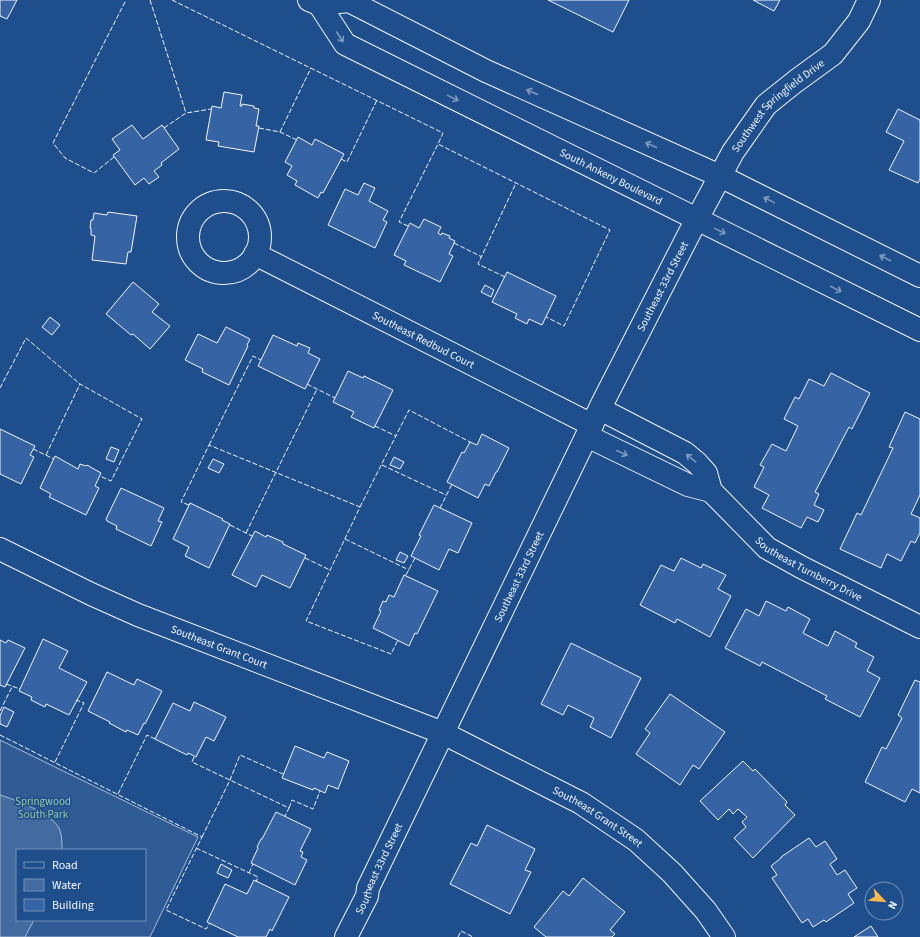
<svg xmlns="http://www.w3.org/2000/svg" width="920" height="937" font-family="'Source Sans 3',sans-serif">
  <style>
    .built { fill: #305b95; stroke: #a8bbd7; fill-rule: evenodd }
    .water { fill: #446ba0; stroke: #a8bbd7 }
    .building { fill: #3563a3; stroke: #f2f6ff }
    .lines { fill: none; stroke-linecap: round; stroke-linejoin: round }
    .minor-casing { stroke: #f2f6ff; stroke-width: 24 }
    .major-casing { stroke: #f2f6ff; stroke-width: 24 }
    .minor { stroke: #1f4e8c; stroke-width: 22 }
    .major { stroke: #1f4e8c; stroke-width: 22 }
    .fence { stroke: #f2f6ff; stroke-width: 1; stroke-dasharray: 5 2; stroke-linecap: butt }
    .oneway { stroke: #7e9ac0 }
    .labels { text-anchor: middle; stroke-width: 3; stroke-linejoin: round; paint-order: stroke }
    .street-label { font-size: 11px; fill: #f2f6ff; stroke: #1f4e8c }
    .park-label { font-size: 11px; fill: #97c8a6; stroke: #1f4e8c }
  </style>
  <rect width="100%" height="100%" fill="#1f4e8c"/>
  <path class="built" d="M0,740L198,837L150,937H0ZM17,850H145V920H17Z"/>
  <path class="water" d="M0,795C16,800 51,813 59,828C62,835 62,843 62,850H17V920H34L25,937H0Z"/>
  <g class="building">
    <polygon points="0,0 17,0 7,19 0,16"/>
    <polygon points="548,0 629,0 613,32"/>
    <polygon points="753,0 780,0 774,11"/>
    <polygon points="224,92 242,95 240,106 242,106 242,104 254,106 254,108 259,109 256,126 259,126 254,152 218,146 219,142 206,140 212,106 221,108"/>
    <polygon points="898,109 920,120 920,179 918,183 889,170 904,141 886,132"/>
    <polygon points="132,125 143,139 162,125 179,149 161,163 162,165 154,171 159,177 149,184 144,178 135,185 113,155 120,150 112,139"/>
    <polygon points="298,137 312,145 315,139 344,154 323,193 321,192 318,198 295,185 297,181 287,175 292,166 285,162"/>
    <polygon points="364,183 375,188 369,201 388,211 383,220 387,222 375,248 328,225 345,189 358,195"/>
    <polygon points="108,212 137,216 131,252 128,252 126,264 92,260 95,236 91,235 91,228 90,228 91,220 93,220 94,213 107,215"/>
    <polygon points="424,219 441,227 438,233 441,235 442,233 450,236 449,238 455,241 449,254 453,256 440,282 404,265 406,261 394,255 410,223 419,228"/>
    <polygon points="507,272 556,296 542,325 529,319 527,324 515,318 517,314 492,302"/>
    <polygon points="133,282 159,304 152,312 170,326 150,349 133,334 131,335 106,314"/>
    <polygon points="485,285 494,290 491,297 481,292"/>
    <polygon points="50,317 60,325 52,335 42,327"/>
    <polygon points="226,327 250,339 247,345 248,346 229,385 202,372 203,369 185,360 198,334 217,343"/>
    <polygon points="273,335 297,346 298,343 310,348 308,353 320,359 305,389 258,366"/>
    <polygon points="348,371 363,378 364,376 393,390 374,428 351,417 354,412 333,402"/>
    <polygon points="831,373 870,393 852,429 849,427 815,492 819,494 814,505 824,510 818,522 807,517 801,528 762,508 769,495 754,487 764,467 760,465 772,444 786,451 798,426 784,419 795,397 799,399 809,379 824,386"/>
    <polygon points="905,412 920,419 920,495 911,514 920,518 920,533 915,543 911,541 901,561 887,554 881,568 840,549 857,513 861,515 893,448 889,447"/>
    <polygon points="0,429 35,446 30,455 34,457 21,484 0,474"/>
    <polygon points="482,434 509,448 497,472 496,472 489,486 485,484 478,498 447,482 462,452 464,453 470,442 477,445"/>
    <polygon points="111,447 119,450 114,462 106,459"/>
    <polygon points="55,456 78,469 80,464 86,466 87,465 101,473 95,486 99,488 86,515 49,497 51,494 40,488"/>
    <polygon points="394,457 404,462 400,469 390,465"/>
    <polygon points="213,459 224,464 219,473 208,468"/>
    <polygon points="121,488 164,508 158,521 162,522 151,546 116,529 117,526 107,521 106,519"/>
    <polygon points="190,503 223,519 222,520 230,524 209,568 185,556 189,547 173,539"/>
    <polygon points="434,505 472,523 458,553 449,549 439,570 411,556 421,536 419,535"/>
    <polygon points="255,531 266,537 267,535 283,542 283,544 306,555 290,588 262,575 256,587 232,575"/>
    <polygon points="400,552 408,556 404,563 396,560"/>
    <polygon points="681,558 701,568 703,564 726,575 718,589 731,596 710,637 677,619 675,623 640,605 661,565 674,571"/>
    <polygon points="404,575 438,591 417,634 415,633 409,646 373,628 381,611 379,610 383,601 386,602 389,595 394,597"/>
    <polygon points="766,601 786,611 788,607 810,619 803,633 828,646 835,631 857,643 855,647 874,657 867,671 880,678 860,717 825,699 827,696 762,662 760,666 725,648 746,609 759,616"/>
    <polygon points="43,639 68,651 59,668 87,682 69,715 46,704 45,707 31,700 32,697 19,691"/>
    <polygon points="0,640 6,643 8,640 25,648 5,687 0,685"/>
    <polygon points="571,643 641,678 611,738 590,727 594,718 568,705 563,715 541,704"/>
    <polygon points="107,672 134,685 137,679 162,691 145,724 144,723 138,735 127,730 126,732 109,723 110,722 88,711"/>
    <polygon points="915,680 920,682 920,793 912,789 905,802 865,782 882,747 886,749 902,718 898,715"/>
    <polygon points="670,694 725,732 699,769 693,765 680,785 636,754 650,733 645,729"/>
    <polygon points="194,702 226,717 214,741 206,737 196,757 188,753 187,755 155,739 173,703 190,711"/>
    <polygon points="4,707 14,712 7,727 0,724 0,716"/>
    <polygon points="295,746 324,758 327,752 349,761 338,789 328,785 325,793 314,788 313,790 282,778"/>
    <polygon points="743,761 753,771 755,769 787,802 785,805 795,815 753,858 734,838 746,827 742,822 747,817 738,809 733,814 729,809 718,820 700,801"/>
    <polygon points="276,812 311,829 300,851 303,852 301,857 307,860 295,885 251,863 258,848 257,847 261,839 262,839"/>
    <polygon points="487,825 535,849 525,870 531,872 510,914 450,884 471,843 477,846"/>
    <polygon points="809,838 816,847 825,841 837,859 830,864 837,875 845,870 857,888 848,894 854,903 826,922 824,920 813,927 808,919 802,923 772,878 777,875 771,866 781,858 781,857"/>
    <polygon points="221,864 232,870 228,878 217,873"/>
    <polygon points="583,878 625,912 610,930 615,934 612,937 546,937 534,927 563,891 569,896"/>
    <polygon points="254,880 289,897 272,931 270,929 266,937 238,937 207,922 225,884 247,894"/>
    <polygon points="871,926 878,937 854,937"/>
  </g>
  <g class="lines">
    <g class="minor-casing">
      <g id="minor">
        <circle cx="224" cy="237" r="36"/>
        <path id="s1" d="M255,254L592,425"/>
        <path id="s2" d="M600,409L685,453L697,463L706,473L711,491L767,548L801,567L920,627"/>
        <polyline points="587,436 688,485 711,491"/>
        <path id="s3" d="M0,549L91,594L138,615L443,733L581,803L636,840L672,873L706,911L724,937"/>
        <path id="s4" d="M346,937L367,896L368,888L603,402L689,234L733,152L766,105L796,81L833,54L859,21L869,0"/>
      </g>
    </g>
    <g class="major-casing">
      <g id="major">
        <polyline points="309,0 319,4 349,1 486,71 720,176 920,276"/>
        <path id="s5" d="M319,4L345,44L920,330"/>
      </g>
    </g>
    <use href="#minor" class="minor"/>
    <use href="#major" class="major"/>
    <g class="fence">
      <polyline points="150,0 186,113"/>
      <polyline points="172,0 443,133 438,144 610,230 564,326 546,317"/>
      <polyline points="164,128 186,113 211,109"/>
      <polyline points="259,128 280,132 297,140"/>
      <polyline points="280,132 311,68"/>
      <polyline points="114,157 94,173 65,158 53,143 126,0"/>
      <polyline points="341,159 347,162 377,100"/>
      <polyline points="408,226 399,222 438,144"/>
      <polyline points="454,243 482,257"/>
      <polyline points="505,277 478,264 516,183"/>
      <polyline points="307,384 335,398"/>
      <polyline points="0,388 26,338 80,384 142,419 111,481 100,476"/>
      <polyline points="375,426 396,436"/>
      <polyline points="209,445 253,356 261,360"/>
      <polyline points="33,449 54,459"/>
      <polyline points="46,455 80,384"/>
      <polyline points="382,465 446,495"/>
      <polyline points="189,505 181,502 209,445 360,507 306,621 391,654 398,640"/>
      <polyline points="360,507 409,410 470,442"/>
      <polyline points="440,508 452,484"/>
      <polyline points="230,525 252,536"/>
      <polyline points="246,533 317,389"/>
      <polyline points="345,539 409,570"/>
      <polyline points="305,558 330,570"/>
      <polyline points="406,575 415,558"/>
      <polyline points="6,684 20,689"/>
      <polyline points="0,711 12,687"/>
      <polyline points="0,735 202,837 166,910 206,929 210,923"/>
      <polyline points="194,757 192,762 289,808 285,816"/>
      <polyline points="55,762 84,703 76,700"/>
      <polyline points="118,794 147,735 155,739"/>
      <polyline points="289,808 292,800 313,809 320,791"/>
      <polyline points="202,837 230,780 240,755 283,774"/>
      <polyline points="196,848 258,877 256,882"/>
      <polyline points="249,873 253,864"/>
      <polyline points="458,937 461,931 473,937"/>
    </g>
  </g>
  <defs><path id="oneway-shaft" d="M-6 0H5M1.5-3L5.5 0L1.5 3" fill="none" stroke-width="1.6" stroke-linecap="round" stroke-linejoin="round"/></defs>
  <g class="oneway">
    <use href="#oneway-shaft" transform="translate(340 37) rotate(57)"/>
    <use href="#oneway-shaft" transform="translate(532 92) rotate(-156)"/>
    <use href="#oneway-shaft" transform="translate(453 98) rotate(26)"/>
    <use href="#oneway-shaft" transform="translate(651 145) rotate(-156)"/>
    <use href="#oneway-shaft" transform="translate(769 200) rotate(-154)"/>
    <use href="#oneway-shaft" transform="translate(720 231) rotate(26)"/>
    <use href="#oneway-shaft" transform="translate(885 258) rotate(-154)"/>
    <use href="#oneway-shaft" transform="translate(836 289) rotate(26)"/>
    <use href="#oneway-shaft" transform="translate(622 453) rotate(25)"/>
    <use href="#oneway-shaft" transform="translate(691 458) rotate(-141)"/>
  </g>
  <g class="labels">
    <g class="street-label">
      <text dy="4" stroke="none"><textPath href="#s4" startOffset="941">Southwest Springfield Drive</textPath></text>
      <text dy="4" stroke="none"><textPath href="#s5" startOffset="345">South Ankeny Boulevard</textPath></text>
      <text dy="4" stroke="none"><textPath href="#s4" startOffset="724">Southeast 33rd Street</textPath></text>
      <text dy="4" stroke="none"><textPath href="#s1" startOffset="189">Southeast Redbud Court</textPath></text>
      <text dy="4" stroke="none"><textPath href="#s2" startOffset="270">Southeast Turnberry Drive</textPath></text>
      <text dy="4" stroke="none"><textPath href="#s4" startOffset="400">Southeast 33rd Street</textPath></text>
      <text dy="4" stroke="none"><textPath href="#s3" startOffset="240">Southeast Grant Court</textPath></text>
      <text dy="4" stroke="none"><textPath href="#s3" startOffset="656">Southeast Grant Street</textPath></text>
      <text dy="4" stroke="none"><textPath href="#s4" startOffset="76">Southeast 33rd Street</textPath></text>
    </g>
    <g class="park-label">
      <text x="43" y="805">Springwood<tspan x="43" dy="13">South Park</tspan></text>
    </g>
  </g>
  <rect x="16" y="849" width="130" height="72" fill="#1f4e8c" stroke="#7391ba"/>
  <rect x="24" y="862" width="20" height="6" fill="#1f4e8c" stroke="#7391ba"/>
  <text x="52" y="869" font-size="12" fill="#f2f6ff">Road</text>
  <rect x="24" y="879" width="20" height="12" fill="#446ba0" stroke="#7391ba"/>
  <text x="52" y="889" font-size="12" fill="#f2f6ff">Water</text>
  <rect x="24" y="899" width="20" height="12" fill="#3563a3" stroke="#7391ba"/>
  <text x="52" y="909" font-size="12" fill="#f2f6ff">Building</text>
  <g transform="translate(884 901) rotate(116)"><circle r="19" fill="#1f4e8c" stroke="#7391ba"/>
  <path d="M0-3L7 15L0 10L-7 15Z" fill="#ffb74d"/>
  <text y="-6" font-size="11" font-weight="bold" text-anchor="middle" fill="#f2f6ff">N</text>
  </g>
</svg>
